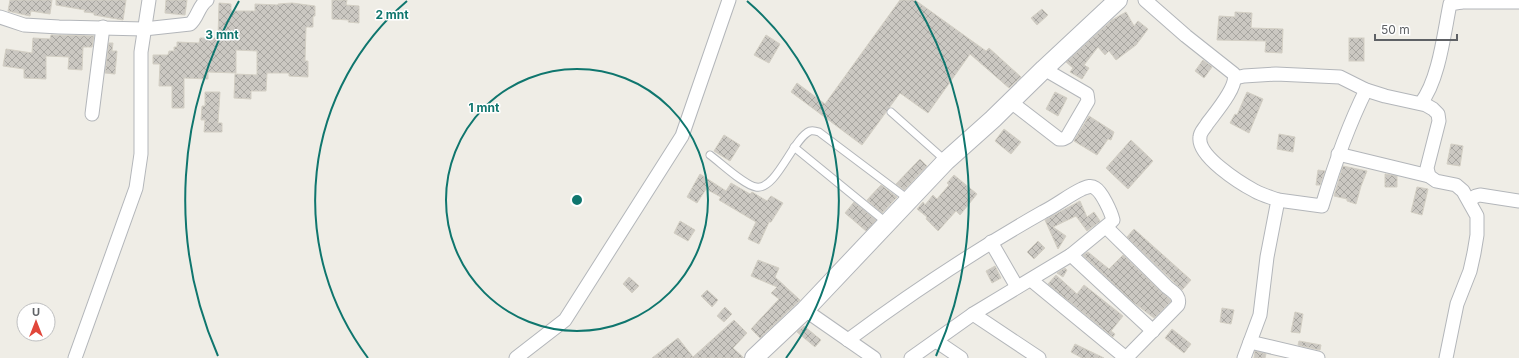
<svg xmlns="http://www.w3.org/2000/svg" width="1519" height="358" font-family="Inter,sans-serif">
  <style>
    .building { fill: url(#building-cross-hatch); stroke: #d3cfc4 }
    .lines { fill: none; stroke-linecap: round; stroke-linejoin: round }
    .lane-casing { stroke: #b3b6ba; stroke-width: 9 }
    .street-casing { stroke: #b3b6ba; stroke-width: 15 }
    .secondary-casing { stroke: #b2b5ba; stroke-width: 20 }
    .lane { stroke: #fff; stroke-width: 7 }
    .street { stroke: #fff; stroke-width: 13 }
    .secondary { stroke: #fff; stroke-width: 18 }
    .ring { fill: none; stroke: #0f766e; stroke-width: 2 }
    .centre { fill: #0f766e; stroke: #fff; stroke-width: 2 }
    .ring-label { font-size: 12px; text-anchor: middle; font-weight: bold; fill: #0f766e; stroke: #fff; stroke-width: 3; stroke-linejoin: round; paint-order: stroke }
  </style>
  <defs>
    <pattern id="building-cross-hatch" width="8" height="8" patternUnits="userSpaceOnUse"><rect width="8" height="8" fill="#cbc8c2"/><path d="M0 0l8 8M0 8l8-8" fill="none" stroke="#a8a6a1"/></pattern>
  </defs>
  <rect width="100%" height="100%" fill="#efede6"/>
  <g class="building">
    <polygon points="10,0 52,0 50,14 31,11 30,16 8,11"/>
    <polygon points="56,0 126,0 123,20 94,15 94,13 84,12 85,10 56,5"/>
    <polygon points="166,0 187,0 185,15 165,13"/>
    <polygon points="332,0 347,0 346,5 359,6 359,23 348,22 349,20 332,19"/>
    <polygon points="900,0 915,0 986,51 989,48 1021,77 1009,88 970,54 928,113 900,93 862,145 791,92 797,83 825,104"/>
    <polygon points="219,3 231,4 231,11 255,11 255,4 278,5 278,4 292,3 315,6 315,16 313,16 313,27 306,27 305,61 308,61 308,77 289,76 289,73 267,73 266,91 251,91 251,99 234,98 235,74 257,75 257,51 236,50 236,73 208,72 208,79 184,78 184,108 172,108 172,86 159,86 160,64 153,64 153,55 168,55 169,51 174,51 174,47 177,47 177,42 199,43 200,38 218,38"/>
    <polygon points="1042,9 1048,15 1037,25 1031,18"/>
    <polygon points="1126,12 1134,26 1138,21 1148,29 1136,45 1116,60 1109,51 1105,55 1098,47 1084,65 1089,68 1082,79 1070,72 1073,68 1066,62 1112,20"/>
    <polygon points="1235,12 1252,13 1251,28 1283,29 1282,53 1265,52 1266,41 1217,40 1219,16 1235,17"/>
    <polygon points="51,35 94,36 92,47 83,47 82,70 68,69 69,57 46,56 46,79 24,78 24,69 3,66 6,49 32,53 33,38 50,39"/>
    <polygon points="766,35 780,44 769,63 754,55"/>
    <rect x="1349" y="38" width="15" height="23"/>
    <polygon points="109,43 113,43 112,51 117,51 115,74 105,73"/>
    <polygon points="1203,60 1212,67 1204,78 1195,71"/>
    <polygon points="205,92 220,92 218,123 222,123 222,132 204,132 205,120 201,120 202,106 205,106"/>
    <polygon points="1055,92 1067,98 1058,116 1046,109"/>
    <polygon points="1247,92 1263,99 1249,133 1230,123 1235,114 1237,115"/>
    <polygon points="1089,116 1114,132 1111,140 1108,139 1097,155 1074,141"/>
    <polygon points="1004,129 1021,142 1011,154 995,141"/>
    <polygon points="1279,134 1295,137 1293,152 1277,149"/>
    <polygon points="724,135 740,145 730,161 714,151"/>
    <polygon points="1131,140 1153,161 1128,189 1106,168"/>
    <polygon points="1451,144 1463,146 1460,166 1447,164"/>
    <polygon points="920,159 927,166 904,190 896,184"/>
    <polygon points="1343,166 1367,171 1361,186 1356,204 1347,201 1347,199 1334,196"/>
    <polygon points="1318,170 1325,171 1320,185 1316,185"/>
    <polygon points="700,174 726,191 731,183 750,194 752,192 767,201 771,196 783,203 771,222 769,222 759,244 748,239 756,222 719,200 721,197 706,189 697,203 687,197"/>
    <polygon points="1385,174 1397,176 1397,187 1385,187"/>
    <polygon points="954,175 977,194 960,215 956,211 938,231 926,219 927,217 917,209 923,202 925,205 933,195 937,199 949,185 947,183"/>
    <polygon points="881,185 897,197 882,213 867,200"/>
    <polygon points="1417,187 1428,189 1422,215 1411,212"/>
    <polygon points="1080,201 1087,217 1094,212 1100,221 1087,231 1076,216 1053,227 1066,236 1058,249 1045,220"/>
    <polygon points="854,202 876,220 866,231 845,213"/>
    <polygon points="680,221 695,230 688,241 674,233"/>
    <polygon points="1134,229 1191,280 1182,290 1127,237"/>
    <polygon points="1038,241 1045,248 1034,259 1027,252"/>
    <polygon points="1088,252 1109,269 1123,255 1171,301 1154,318 1133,302 1083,255"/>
    <polygon points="758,260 779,268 775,277 800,300 760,338 751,329 779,299 771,293 777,287 751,276"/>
    <polygon points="995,266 1001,278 992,283 986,271"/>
    <polygon points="1065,268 1067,270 1063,277 1057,273"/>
    <polygon points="1056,275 1077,294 1084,285 1123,316 1111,331 1115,334 1113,337 1048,284"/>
    <polygon points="629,277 639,286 632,293 623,284"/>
    <polygon points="707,290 718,300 712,307 701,296"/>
    <polygon points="725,307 732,314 724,322 717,316"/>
    <polygon points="1222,308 1234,310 1231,324 1220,322"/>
    <polygon points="1295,312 1303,314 1300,333 1291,332"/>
    <polygon points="734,320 747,333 733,348 744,358 652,358 678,338 693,357"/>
    <polygon points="804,326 821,340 815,347 797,332"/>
    <polygon points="1172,329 1191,344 1184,353 1165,338"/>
    <polygon points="1299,341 1321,345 1320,350 1298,345"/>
    <polygon points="1075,344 1104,358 1082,358 1071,352"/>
    <polygon points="1255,351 1266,354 1265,358 1254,358"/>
  </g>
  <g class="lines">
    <g class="lane-casing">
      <g id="lane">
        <polyline points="891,112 946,161"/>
        <polyline points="794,147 887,223"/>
        <path d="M710,155C721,163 744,185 756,187C776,191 793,138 810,131C813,130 816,131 819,132L908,199"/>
      </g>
    </g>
    <g class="street-casing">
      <g id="street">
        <path d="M1145,0L1186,36L1234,74C1238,87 1215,113 1207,124C1205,128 1200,132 1200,137C1197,156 1240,183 1255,191C1262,195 1270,197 1278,200L1267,257L1260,315L1244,358"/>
        <polyline points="1461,0 1461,2 1519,2"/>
        <path d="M0,17L24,25L59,27L144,29L190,24C198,18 198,6 207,0"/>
        <polyline points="1235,78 1244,76 1276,74 1340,77 1366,90 1385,96 1426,105 1433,109 1438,114 1439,121 1427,168 1429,176 1436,181 1456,185 1463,191 1477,216 1477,235 1474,253 1470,271 1457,304 1446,358"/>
        <polyline points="1011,102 1059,139 1063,139 1067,137 1088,101 1087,94 1044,69"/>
        <path d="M1421,103C1439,80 1444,33 1450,4L1461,2"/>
        <polyline points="92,114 103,27"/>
        <polyline points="1338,154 1429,176"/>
        <path d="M1278,200L1322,206C1334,166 1347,128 1366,90"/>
        <polyline points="1469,200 1476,196 1480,195 1519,201"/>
        <path d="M1106,227L1167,287C1173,292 1181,296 1178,305L1126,358"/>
        <polyline points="991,242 1017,287"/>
        <polyline points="1071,255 1153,331"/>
        <polyline points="1031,280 1126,358"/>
        <polyline points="805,310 874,358"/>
        <polyline points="973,314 1039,358"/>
        <path d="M848,340C911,293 974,251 1043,212C1057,205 1069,195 1082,189C1087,187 1091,185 1095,188C1102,192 1111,212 1113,220L1110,223L1071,255L973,314L911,358"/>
        <polyline points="936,341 961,358"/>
        <polyline points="1250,342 1318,358"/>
        <polyline points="75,358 136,188 141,154 141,52 149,0"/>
        <polyline points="516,358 565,320 682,136 729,0"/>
      </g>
    </g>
    <g class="secondary-casing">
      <polyline id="secondary" points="754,358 805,310 946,161 993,119 1044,69 1118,0"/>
    </g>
    <use href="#lane" class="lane"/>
    <use href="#street" class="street"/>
    <use href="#secondary" class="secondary"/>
  </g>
  <g class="ring">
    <circle cx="577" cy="200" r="131"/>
    <path d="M368 358A262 262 0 0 1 407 1M747 1A262 262 0 0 1 786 358"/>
    <path d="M218 356A392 392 0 0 1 239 1M915 1A392 392 0 0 1 936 356"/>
  </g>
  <circle cx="577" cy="200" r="6" class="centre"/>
  <g class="ring-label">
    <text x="392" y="19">2 mnt</text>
    <text x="222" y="39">3 mnt</text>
    <text x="484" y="112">1 mnt</text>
  </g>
  <g transform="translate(36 322)"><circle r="19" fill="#ffffff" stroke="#bfc0c1"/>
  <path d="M0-3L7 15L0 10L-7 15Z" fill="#e1463a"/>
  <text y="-6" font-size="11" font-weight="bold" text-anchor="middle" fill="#5e6165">U</text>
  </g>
  <path d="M1375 34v6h82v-6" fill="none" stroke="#5e6165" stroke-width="2"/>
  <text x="1381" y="34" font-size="12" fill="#5e6165" stroke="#ffffff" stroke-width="3" paint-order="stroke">50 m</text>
</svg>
